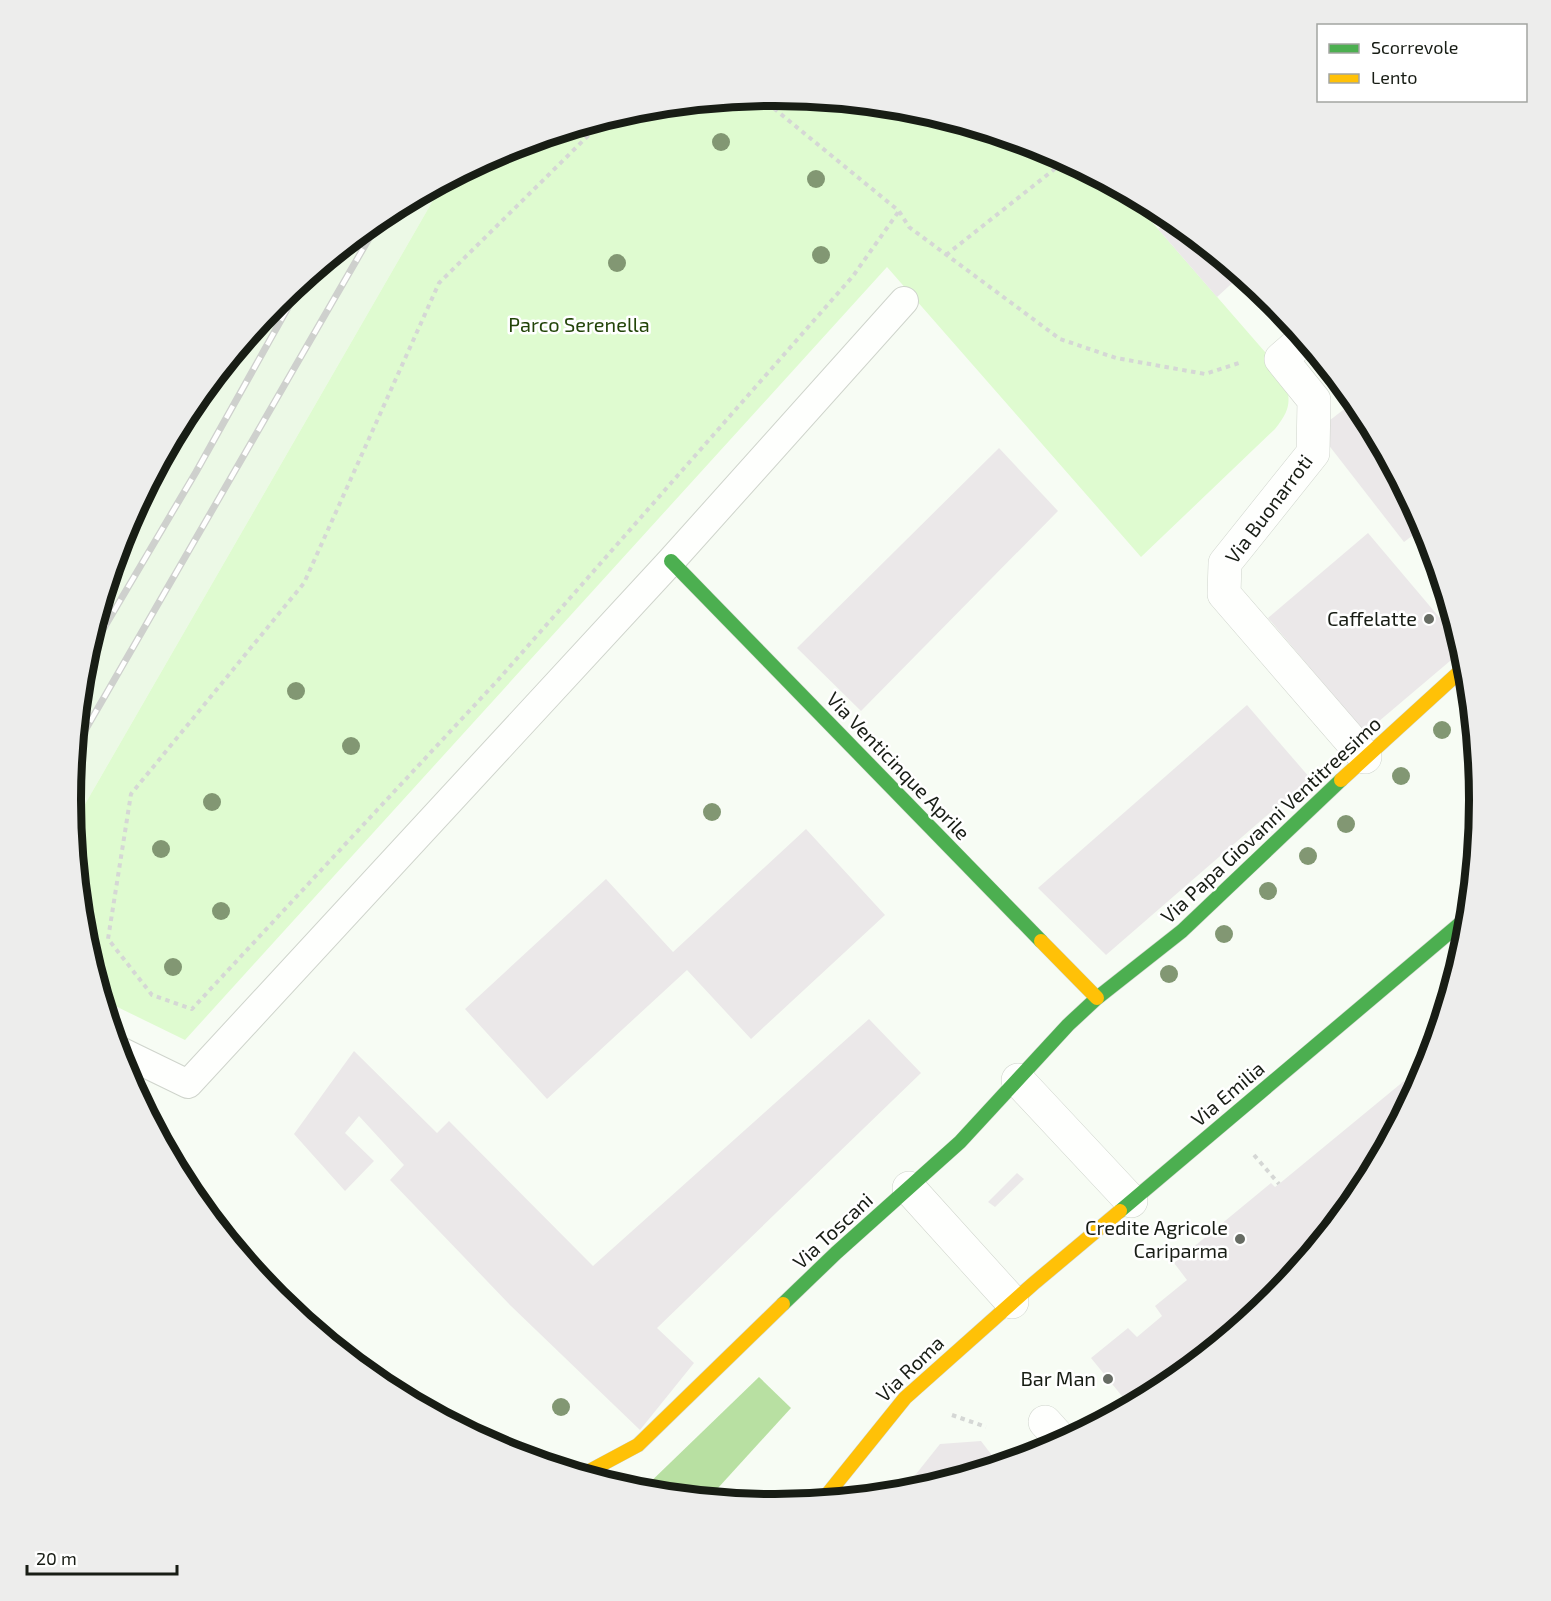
<svg xmlns="http://www.w3.org/2000/svg" width="1551" height="1601" font-family="'Exo 2',sans-serif">
  <style>
    .built { fill: #ecf9e6 }
    .green { fill: #dffbd0 }
    .water { fill: #b8e0a2 }
    .building { fill: #ebe8e9 }
    .lines { fill: none; stroke-linecap: round; stroke-linejoin: round }
    .lane-casing { stroke: #cfd4cc; stroke-width: 30 }
    .street-casing { stroke: #cfd4cc; stroke-width: 34 }
    .fast-casing { stroke: #cfd4cc; stroke-width: 15 }
    .slow-casing { stroke: #cfd4cc; stroke-width: 15 }
    .path { stroke: #d5d7d5; stroke-width: 4; stroke-dasharray: 4.5 4.5; stroke-linecap: butt }
    .lane { stroke: #fefffd; stroke-width: 28 }
    .street { stroke: #fefffd; stroke-width: 33 }
    .fast { stroke: #4caf50; stroke-width: 14 }
    .slow { stroke: #ffc107; stroke-width: 14 }
    .rail-casing { stroke: #ced0cd; stroke-width: 7 }
    .rail { stroke: #fff; stroke-width: 4.5; stroke-dasharray: 14; stroke-linecap: butt }
    .tree { fill: #829773 }
    .poi-dot { fill: #666b63; stroke: #fff; stroke-width: 2 }
    .labels { text-anchor: middle; stroke-width: 5; stroke-linejoin: round; paint-order: stroke }
    .park-label { font-size: 20px; fill: #234509; stroke: #fff }
    .street-label { font-size: 20px; fill: #181d15; stroke: #fff }
    .poi-label { font-size: 20px; fill: #181d15; stroke: #fff; text-anchor: end }
    .rim { fill: none; stroke: #181d15; stroke-width: 8 }
  </style>
  <rect width="100%" height="100%" fill="#f7fcf4"/>
  <polygon class="built" points="443,183 73,825 71,800 84,663 124,530 190,409 277,302 384,214"/>
  <path class="green" d="M776,96L913,109L1046,149L1142,201L1138,206L1285,375C1290,401 1292,408 1275,429L1141,557L887,267L185,1040L103,1000L84,938L73,825L443,183L506,149L638,109Z"/>
  <polygon class="water" points="759,1377 791,1408 708,1499 640,1492"/>
  <g class="building">
    <polygon points="1171,218 1241,275 1217,297 1158,229"/>
    <polygon points="1355,401 1362,409 1425,526 1404,542 1317,430"/>
    <polygon points="999,448 1058,511 861,711 797,648"/>
    <polygon points="1368,533 1461,643 1463,650 1365,733 1268,618"/>
    <polygon points="1247,705 1310,778 1106,955 1038,888"/>
    <polygon points="806,829 885,915 751,1039 687,970 547,1099 465,1009 606,879 673,952"/>
    <polygon points="869,1019 921,1073 657,1328 694,1363 640,1430 511,1306 390,1180 404,1165 359,1116 345,1133 374,1161 345,1191 294,1134 354,1051 437,1133 449,1121 593,1266"/>
    <polygon points="1404,1081 1414,1094 1361,1192 1274,1299 1167,1387 1130,1406 1091,1358 1128,1328 1137,1337 1162,1316 1155,1306 1187,1280 1174,1263 1271,1183 1275,1187 1279,1184"/>
    <polygon points="1017,1173 1024,1179 995,1207 988,1202"/>
    <polygon points="981,1441 1000,1466 913,1492 901,1493 940,1444"/>
  </g>
  <g class="lines">
    <g class="lane-casing">
      <polyline id="lane" points="118,1050 188,1084 671,561 904,301"/>
    </g>
    <g class="street-casing">
      <g id="street">
        <polyline points="1304,339 1281,359 1314,400 1313,453 1225,563 1224,594 1365,757"/>
        <polyline points="1018,1080 1131,1201"/>
        <polyline points="909,1188 1012,1302"/>
        <polyline points="1045,1422 1063,1442"/>
      </g>
    </g>
    <g class="fast-casing">
      <g id="fast">
        <polyline points="671,561 1041,941"/>
        <polyline points="1120,1211 1469,916"/>
        <polyline points="783,1304 836,1253 960,1142 1068,1025 1097,998 1182,931 1341,780"/>
      </g>
    </g>
    <g class="slow-casing">
      <g id="slow">
        <polyline points="1341,780 1467,665"/>
        <polyline points="1041,941 1097,998"/>
        <polyline points="582,1475 638,1445 783,1304"/>
        <polyline points="822,1501 905,1398 1033,1284 1120,1211"/>
      </g>
    </g>
    <g class="path">
      <polyline points="760,97 899,211 909,227 1060,339 1116,358 1205,374 1239,363"/>
      <polyline points="609,118 600,124 439,283 304,583 131,794 108,939 152,995 192,1009 498,680 853,276 899,211"/>
      <polyline points="946,255 1066,160"/>
      <polyline points="1254,1155 1279,1184"/>
      <polyline points="952,1415 986,1427"/>
    </g>
    <use href="#lane" class="lane"/>
    <use href="#street" class="street"/>
    <use href="#fast" class="fast"/>
    <use href="#slow" class="slow"/>
    <g class="rail-casing">
      <g id="rail">
        <polyline points="85,660 196,472 304,279"/>
        <polyline points="76,746 382,216"/>
      </g>
    </g>
    <use href="#rail" class="rail"/>
  </g>
  <g class="tree">
    <circle cx="721" cy="142" r="9"/>
    <circle cx="816" cy="179" r="9"/>
    <circle cx="821" cy="255" r="9"/>
    <circle cx="617" cy="263" r="9"/>
    <circle cx="296" cy="691" r="9"/>
    <circle cx="1442" cy="730" r="9"/>
    <circle cx="351" cy="746" r="9"/>
    <circle cx="1401" cy="776" r="9"/>
    <circle cx="212" cy="802" r="9"/>
    <circle cx="712" cy="812" r="9"/>
    <circle cx="1346" cy="824" r="9"/>
    <circle cx="161" cy="849" r="9"/>
    <circle cx="1308" cy="856" r="9"/>
    <circle cx="1268" cy="891" r="9"/>
    <circle cx="221" cy="911" r="9"/>
    <circle cx="1224" cy="934" r="9"/>
    <circle cx="173" cy="967" r="9"/>
    <circle cx="1169" cy="974" r="9"/>
    <circle cx="561" cy="1407" r="9"/>
  </g>
  <g class="poi-dot">
    <circle cx="1429" cy="619" r="6"/>
    <circle cx="1240" cy="1239" r="6"/>
    <circle cx="1108" cy="1379" r="6"/>
  </g>
  <g class="labels">
    <g class="park-label">
      <text x="579" y="332">Parco Serenella</text>
    </g>
    <g class="street-label">
      <text transform="translate(1269 509) rotate(-53)" y="7">Via Buonarroti</text>
      <text transform="translate(898 766) rotate(46)" y="7">Via Venticinque Aprile</text>
      <text transform="translate(1271 820) rotate(-43)" y="7">Via Papa Giovanni Ventitreesimo</text>
      <text transform="translate(1228 1094) rotate(-40)" y="7">Via Emilia</text>
      <text transform="translate(833 1231) rotate(-43)" y="7">Via Toscani</text>
      <text transform="translate(910 1369) rotate(-44)" y="7">Via Roma</text>
    </g>
    <g class="poi-label">
      <text x="1417" y="626">Caffelatte</text>
      <text x="1228" y="1235">Credite Agricole<tspan x="1228" dy="23">Cariparma</tspan></text>
      <text x="1096" y="1386">Bar Man</text>
    </g>
  </g>
  <path d="M0 0H1551V1601H0ZM81 800a694 694 0 1 1 1388 0a694 694 0 1 1-1388 0Z" fill="#ededec" fill-rule="evenodd"/>
  <path class="rim" d="M81 800a694 694 0 1 1 1388 0a694 694 0 1 1-1388 0Z"/>
  <rect x="1317" y="24" width="210" height="78" fill="#ffffff" stroke="#a3a5a1" stroke-width="1.5"/>
  <rect x="1329" y="44" width="30" height="9" fill="#4caf50" stroke="#a3a5a1" stroke-width="1.5"/>
  <text x="1371" y="54" font-size="18" fill="#181d15">Scorrevole</text>
  <rect x="1329" y="74" width="30" height="9" fill="#ffc107" stroke="#a3a5a1" stroke-width="1.5"/>
  <text x="1371" y="84" font-size="18" fill="#181d15">Lento</text>
  <path d="M27 1565v9h150v-9" fill="none" stroke="#181d15" stroke-width="3"/>
  <text x="36" y="1565" font-size="18" fill="#181d15" stroke="#ffffff" stroke-width="4.5" paint-order="stroke">20 m</text>
</svg>
